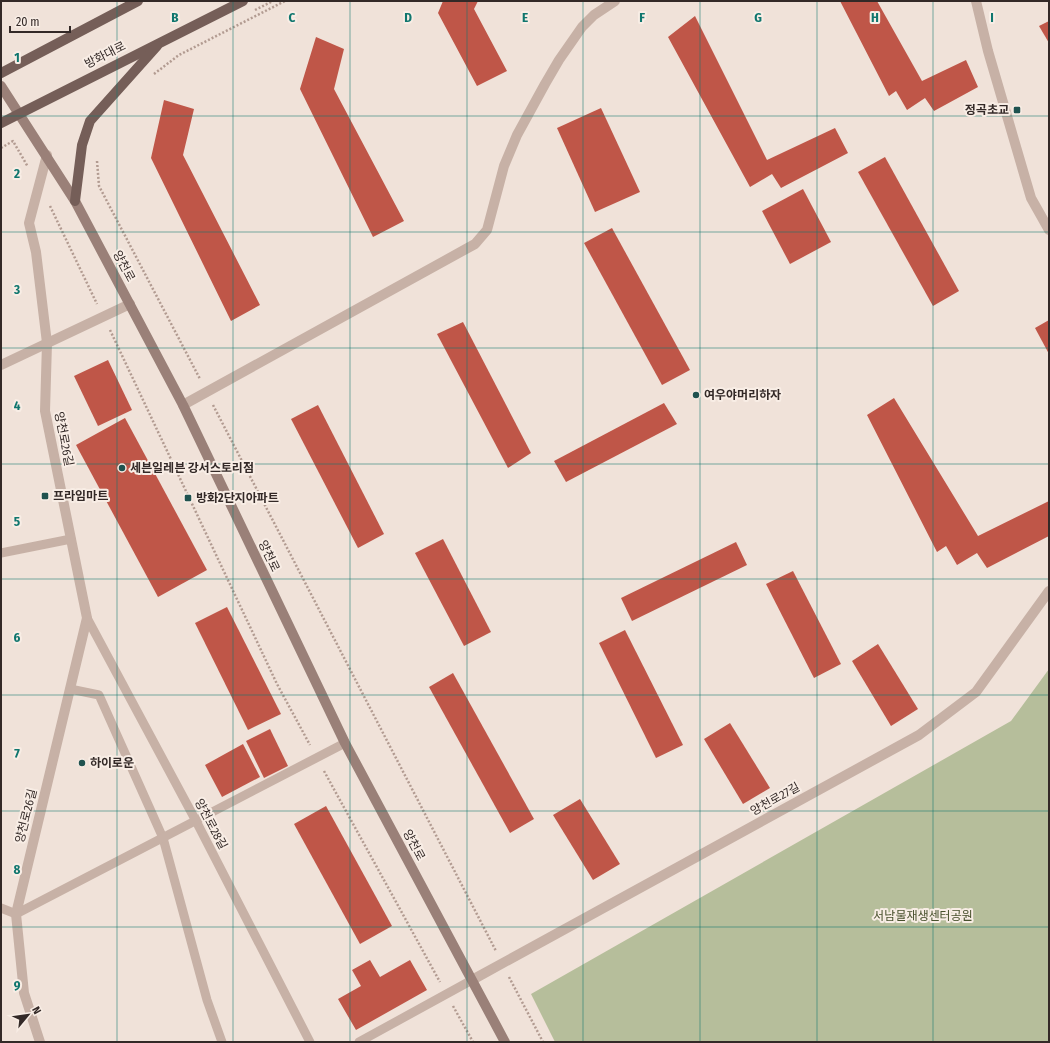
<svg xmlns="http://www.w3.org/2000/svg" width="1050" height="1043" font-family="'Fira Sans Condensed','Noto Sans KR',sans-serif">
  <style>
    .green { fill: #b6be9b }
    .building { fill: #bf5648 }
    .lines { fill: none; stroke-linecap: round; stroke-linejoin: round }
    .path { stroke: #b29b91; stroke-width: 2.5; stroke-dasharray: 2 2; stroke-linecap: butt }
    .service { stroke: #c7b1a6; stroke-width: 9 }
    .minor { stroke: #c7b1a6; stroke-width: 10 }
    .secondary { stroke: #9a8078; stroke-width: 10 }
    .primary { stroke: #755e58; stroke-width: 10 }
    .grid { fill: none; stroke: #0f766e; stroke-width: 1; stroke-opacity: 0.55 }
    .poi-dot { fill: #1f524f; stroke: #f8ede5; stroke-width: 1.5 }
    .labels { text-anchor: middle; stroke-width: 4; stroke-linejoin: round; paint-order: stroke }
    .street-label { font-size: 12px; fill: #332927; stroke: #f8ede5 }
    .poi-label { font-size: 12px; font-weight: bold; fill: #332927; stroke: #f8ede5; text-anchor: start }
    .park-label { font-size: 12px; fill: #47502c; stroke: #f8ede5 }
    .grid-label { font-size: 13px; text-anchor: middle; font-weight: bold; fill: #0f766e; stroke: #f8ede5; stroke-width: 4; stroke-linejoin: round; paint-order: stroke }
  </style>
  <rect width="100%" height="100%" fill="#f0e2d9"/>
  <polygon class="green" points="1049,669 1049,1042 555,1042 531,994 1011,721"/>
  <g class="building">
    <polygon points="443,1 478,1 474,9 507,71 477,86 438,13"/>
    <polygon points="840,1 877,1 922,81 966,60 978,87 934,111 925,98 907,110 896,91 889,96"/>
    <polygon points="695,16 767,160 835,128 848,153 781,188 772,174 750,187 668,37"/>
    <polygon points="1049,21 1049,43 1039,26"/>
    <polygon points="316,37 344,49 334,89 404,221 373,237 300,89"/>
    <polygon points="164,100 194,109 183,155 260,305 231,321 151,158"/>
    <polygon points="601,108 640,192 595,212 557,128"/>
    <polygon points="885,157 959,291 933,306 858,172"/>
    <polygon points="803,189 831,242 790,264 762,211"/>
    <polygon points="612,228 690,370 662,385 584,243"/>
    <polygon points="1049,320 1049,354 1035,328"/>
    <polygon points="463,322 531,453 508,468 437,334"/>
    <polygon points="108,360 132,410 98,426 74,376"/>
    <polygon points="894,398 978,536 1049,501 1049,536 987,568 977,553 957,565 946,546 937,552 867,415"/>
    <polygon points="664,403 677,424 566,482 554,461"/>
    <polygon points="318,405 384,534 358,548 291,419"/>
    <polygon points="125,418 207,570 158,597 76,445"/>
    <polygon points="443,539 491,632 464,646 415,553"/>
    <polygon points="736,542 747,565 632,621 621,598"/>
    <polygon points="793,571 841,664 814,678 766,584"/>
    <polygon points="227,607 281,714 248,730 195,623"/>
    <polygon points="625,630 683,745 656,758 599,643"/>
    <polygon points="878,644 918,709 891,726 852,661"/>
    <polygon points="453,673 534,819 510,833 429,687"/>
    <polygon points="730,723 770,788 743,804 704,739"/>
    <polygon points="270,729 288,766 264,778 246,741"/>
    <polygon points="243,744 260,777 222,797 205,765"/>
    <polygon points="580,799 620,864 593,880 553,815"/>
    <polygon points="326,806 392,926 360,944 294,824"/>
    <polygon points="370,960 380,977 410,960 427,990 356,1030 338,999 361,986 352,970"/>
  </g>
  <g class="lines">
    <g class="path">
      <polyline points="255,10 273,1"/>
      <polyline points="154,74 179,55 285,1"/>
      <polyline points="1,148 13,141 28,167"/>
      <polyline points="97,161 99,186 200,379"/>
      <polyline points="50,206 97,304"/>
      <polyline points="110,330 277,684 310,745"/>
      <polyline points="213,405 496,951"/>
      <polyline points="324,771 440,982"/>
      <polyline points="509,977 543,1042"/>
      <polyline points="453,1006 473,1042"/>
    </g>
    <g class="service">
      <polyline points="1,553 71,539"/>
      <polyline points="87,618 196,821 310,1042"/>
      <polyline points="70,689 99,695 163,838 207,1000 222,1042"/>
      <polyline points="1,908 16,914 345,743"/>
      <polyline points="359,1042 472,980"/>
    </g>
    <g class="minor">
      <polyline points="976,1 988,51 1031,198 1049,230"/>
      <polyline points="1,365 130,304"/>
      <polyline points="183,405 475,244 487,230 504,166 517,135 545,84 559,60 582,27 594,15 615,1"/>
      <polyline points="472,980 919,735 976,692 1049,591"/>
      <polyline points="40,1042 24,993 16,914 87,618 45,411 47,343 36,252 29,223 47,155"/>
    </g>
    <polyline class="secondary" points="1,86 75,201 183,405 345,743 505,1042"/>
    <g class="primary">
      <polyline points="1,73 138,1"/>
      <polyline points="1,123 243,1"/>
      <polyline points="75,201 82,145 90,121 157,46"/>
    </g>
  </g>
  <path class="grid" d="M117,1V1042M233,1V1042M350,1V1042M467,1V1042M583,1V1042M700,1V1042M817,1V1042M933,1V1042M1,116H1049M1,232H1049M1,348H1049M1,464H1049M1,579H1049M1,695H1049M1,811H1049M1,927H1049"/>
  <g class="poi-dot">
    <rect x="1013" y="106" width="8" height="8" rx="2"/>
    <circle cx="696" cy="395" r="4"/>
    <circle cx="122" cy="468" r="4"/>
    <rect x="41" y="492" width="8" height="8" rx="2"/>
    <rect x="184" y="494" width="8" height="8" rx="2"/>
    <circle cx="82" cy="763" r="4"/>
  </g>
  <g class="labels">
    <g class="street-label">
      <text transform="translate(105 55) rotate(-27)" y="4">방화대로</text>
      <text transform="translate(124 266) rotate(62)" y="4">양천로</text>
      <text transform="translate(64 439) rotate(79)" y="4">양천로26길</text>
      <text transform="translate(269 556) rotate(64)" y="4">양천로</text>
      <text transform="translate(775 799) rotate(-29)" y="4">양천로27길</text>
      <text transform="translate(26 816) rotate(-76)" y="4">양천로26길</text>
      <text transform="translate(211 824) rotate(62)" y="4">양천로28길</text>
      <text transform="translate(414 845) rotate(62)" y="4">양천로</text>
    </g>
    <g class="poi-label">
      <text x="1009" y="114" text-anchor="end">정곡초교</text>
      <text x="704" y="399">여우야머리하자</text>
      <text x="130" y="472">세븐일레븐 강서스토리점</text>
      <text x="53" y="500">프라임마트</text>
      <text x="196" y="502">방화2단지아파트</text>
      <text x="90" y="767">하이로운</text>
    </g>
    <g class="park-label">
      <text x="923" y="920">서남물재생센터공원</text>
    </g>
  </g>
  <g class="grid-label">
    <text x="175" y="22">B</text>
    <text x="292" y="22">C</text>
    <text x="408" y="22">D</text>
    <text x="525" y="22">E</text>
    <text x="642" y="22">F</text>
    <text x="758" y="22">G</text>
    <text x="875" y="22">H</text>
    <text x="992" y="22">I</text>
    <text x="17" y="62">1</text>
    <text x="17" y="178">2</text>
    <text x="17" y="294">3</text>
    <text x="17" y="410">4</text>
    <text x="17" y="526">5</text>
    <text x="17" y="642">6</text>
    <text x="17" y="758">7</text>
    <text x="17" y="874">8</text>
    <text x="17" y="990">9</text>
  </g>
  <rect width="1050" height="1043" fill="none" stroke="#332927" stroke-width="4"/>
  <g transform="translate(28 1015) rotate(61)" stroke="#f8ede5" stroke-width="3" paint-order="stroke">
  <path d="M0-3L7 15L0 10L-7 15Z" fill="#332927"/>
  <text y="-6" font-size="11" font-weight="bold" text-anchor="middle" fill="#332927">N</text>
  </g>
  <path d="M10 26v6h60v-6" fill="none" stroke="#332927" stroke-width="2"/>
  <text x="16" y="26" font-size="12" fill="#332927" stroke="#f8ede5" stroke-width="3" paint-order="stroke">20 m</text>
</svg>
